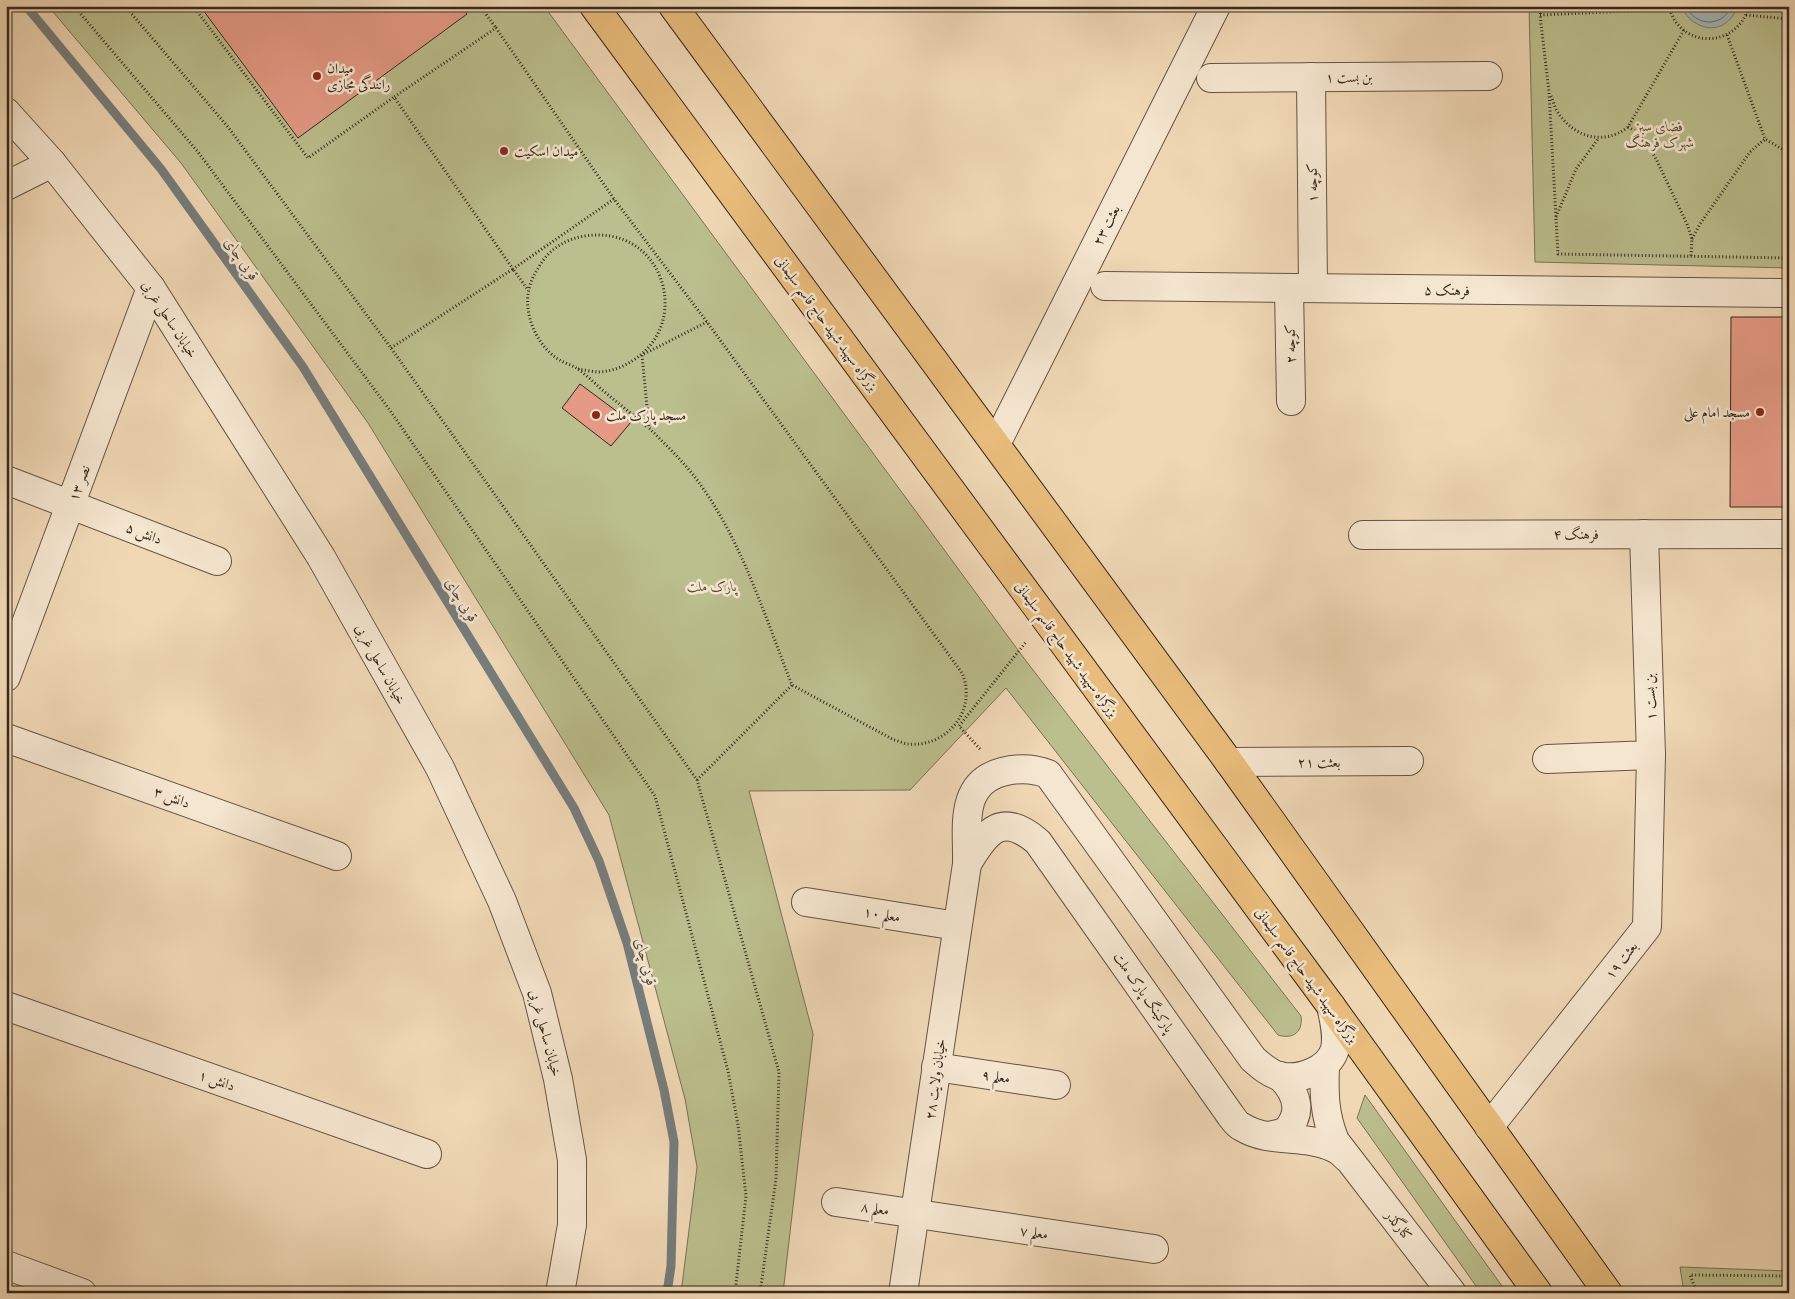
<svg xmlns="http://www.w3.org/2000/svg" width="1795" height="1299" font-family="'IM FELL French Canon',Amiri,serif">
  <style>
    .green { fill: #bbbe8d; stroke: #787356 }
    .water { fill: #a1b6ba; stroke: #767d7c }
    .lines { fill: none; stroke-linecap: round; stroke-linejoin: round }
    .shore { stroke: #6c6f6c; stroke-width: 1 }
    .stream { stroke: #767d7c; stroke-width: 9 }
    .building { fill: #e49a85; stroke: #36281e }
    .minor-casing { stroke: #645444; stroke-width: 30 }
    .highway-casing { stroke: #36281e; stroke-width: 30 }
    .path { stroke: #36281e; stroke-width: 3; stroke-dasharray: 1 2.5; stroke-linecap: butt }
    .minor { stroke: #f5e6cf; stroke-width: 28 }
    .highway { stroke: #e8bc7a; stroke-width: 28 }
    .poi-dot { fill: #8f2418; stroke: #f5e6cf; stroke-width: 2 }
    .labels { text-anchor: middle; stroke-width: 5; stroke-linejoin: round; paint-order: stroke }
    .poi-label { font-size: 14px; fill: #36281e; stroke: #f5e6cf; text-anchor: start }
    .street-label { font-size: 14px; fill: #36281e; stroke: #f5e6cf }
    .park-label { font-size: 14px; font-style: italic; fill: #574e3a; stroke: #f5e6cf }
    .water-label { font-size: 15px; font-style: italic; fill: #514c45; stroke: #f5e6cf }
  </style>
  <rect width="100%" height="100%" fill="#f0d8b5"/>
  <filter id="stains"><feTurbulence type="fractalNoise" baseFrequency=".004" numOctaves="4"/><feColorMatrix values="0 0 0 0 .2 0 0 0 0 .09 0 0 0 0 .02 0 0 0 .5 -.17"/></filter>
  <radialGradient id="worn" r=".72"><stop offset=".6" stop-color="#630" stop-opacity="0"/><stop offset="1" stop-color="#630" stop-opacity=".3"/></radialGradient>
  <g class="green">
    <path d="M48,6H544L1026,661L1301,1016C1303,1031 1294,1040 1278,1035L1006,688L910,790L749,791L813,1034L783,1293H681L697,1167L685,1099L609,815L368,423L181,163Z"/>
    <polygon points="1529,6 1789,6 1789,268 1535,262"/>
    <polygon points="1365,1095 1507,1293 1481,1293 1357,1118"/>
    <polygon points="1680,1267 1789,1271 1789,1293 1684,1293"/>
  </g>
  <path class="water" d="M1681,6H1737C1728,37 1693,33 1681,6Z"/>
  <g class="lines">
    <path class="shore" d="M1686,6C1695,27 1723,28 1731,6"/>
    <polyline class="stream" points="26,6 161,169 303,367 574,808 599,861 627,943 664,1090 674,1142 671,1266 667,1293"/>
  </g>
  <g class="building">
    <polygon points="200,6 462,6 467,14 298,138"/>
    <polygon points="1731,317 1789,317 1789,507 1730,507"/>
    <polygon points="580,384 631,422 611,446 562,408"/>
  </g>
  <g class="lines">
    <g class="minor-casing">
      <g id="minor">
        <polyline points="1311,77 1313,288"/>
        <polyline points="1211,78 1488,76"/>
        <polyline points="6,112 52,163 151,288 321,557 440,768 502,901 537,993 558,1079 572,1160 572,1225 560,1293"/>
        <polyline points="6,186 52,163"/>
        <polyline points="1105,286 1789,293"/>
        <polyline points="1289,288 1291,401"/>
        <polyline points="996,444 1216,6"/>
        <polyline points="6,480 217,561"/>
        <polyline points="1363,535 1789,534"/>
        <polyline points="6,677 151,288"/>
        <polyline points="6,738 337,856"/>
        <polyline points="1547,759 1651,755 1644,534"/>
        <polyline points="1229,762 1409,761"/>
        <path d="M967,864C987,830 1002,811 1038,842L1231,1116C1234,1120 1237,1125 1242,1127C1269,1144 1306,1134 1334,1148C1339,1150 1343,1154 1346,1157"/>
        <polyline points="806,902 957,926"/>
        <polyline points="6,1006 427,1154"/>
        <path d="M1325,1065C1324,1093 1324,1114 1335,1141L1452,1293"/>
        <polyline points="936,1067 1056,1085"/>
        <polyline points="1489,1127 1647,927 1651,755"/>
        <path d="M1268,1136C1273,1135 1280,1134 1284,1132C1289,1129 1292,1124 1294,1119C1301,1103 1291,1087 1280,1076"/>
        <polyline points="836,1202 1154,1249"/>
        <polyline points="6,1265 82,1293"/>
        <path d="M903,1293L967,864C968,829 958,784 1002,772C1017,768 1033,768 1048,774L1253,1059C1261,1066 1269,1073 1279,1076C1299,1081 1329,1070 1335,1049C1338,1035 1334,1020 1331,1006"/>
      </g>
    </g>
    <g class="highway-casing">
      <g id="highway">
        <polyline points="594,6 1331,1006 1538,1293"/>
        <polyline points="673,6 1229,762 1608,1293"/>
      </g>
    </g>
    <g class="path">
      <polyline points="74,6 198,152 389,409 655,796 728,1071 738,1125 746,1196 735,1293"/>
      <polyline points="125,6 228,127 391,348 697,780 779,1072 776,1179 760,1293"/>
      <polyline points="193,6 308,158 394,97"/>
      <polyline points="480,6 496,28"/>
      <polyline points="1540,6 1541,24 1549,92 1558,254 1789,258"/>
      <path d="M1669,6C1679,50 1738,49 1749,6"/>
      <polyline points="1540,15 1670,9"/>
      <polyline points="1746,15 1789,19"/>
      <polyline points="1727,35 1765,139 1789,153"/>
      <path d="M1551,96C1553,100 1554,106 1557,111C1572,136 1603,147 1628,127L1684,30"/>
      <polyline points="1628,127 1638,133 1647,143 1657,161 1687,224 1692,239 1691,257"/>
      <path d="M614,199L513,269L394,97L496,28L614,199L707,322L962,673C964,678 966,683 966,689C969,720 941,747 909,744C904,744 899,741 894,740L792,685C765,617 743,544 700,484C686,464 666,445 649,428L642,355L707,322"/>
      <polyline points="1556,217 1576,169 1598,139"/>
      <polyline points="1692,239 1700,224 1750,152 1765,139"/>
      <polyline points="391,348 513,269 528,290"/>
      <path d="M578,369C585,370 593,372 600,372C612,371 623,367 632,361C691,325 666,234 597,235C574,235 552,245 540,265C535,273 531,280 529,289C523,314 537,346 558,359C564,363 572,365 578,369C586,375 594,382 601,389C617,402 633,415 648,428"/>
      <polyline points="980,749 959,726 1026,642"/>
      <polyline points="697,780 792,685"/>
      <polyline points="1697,1293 1690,1275 1789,1276"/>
    </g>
    <use href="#minor" class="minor"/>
    <use href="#highway" class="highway"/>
  </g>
  <g class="poi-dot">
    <circle cx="317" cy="76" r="5"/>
    <circle cx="504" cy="151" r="5"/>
    <circle cx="1760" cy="412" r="5"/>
    <circle cx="596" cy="415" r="5"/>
  </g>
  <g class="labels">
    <g class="poi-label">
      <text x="327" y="73">میدان<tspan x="327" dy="16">رانندگی مجازی</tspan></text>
      <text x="514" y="156">میدان اسکیت</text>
      <text x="1750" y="417" text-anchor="end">مسجد امام علی</text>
      <text x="606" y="420">مسجد پارک ملت</text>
    </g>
    <g class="street-label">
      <text x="1349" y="82">بن بست ۱</text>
      <text transform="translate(1312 183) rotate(-91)" y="5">کوچه ۱</text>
      <text transform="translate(1106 225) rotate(-63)" y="5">بعثت ۲۳</text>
      <text transform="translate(1447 290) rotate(1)" y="5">فرهنک ۵</text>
      <text transform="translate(170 319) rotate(57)" y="5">خیابان ساحلی غربی</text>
      <text transform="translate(827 323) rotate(54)" y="5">بزرگراه سپهبد شهید حاج قاسم سلیمانی</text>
      <text transform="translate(1290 344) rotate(-91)" y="5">کوچه ۲</text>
      <text transform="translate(79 483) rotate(-69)" y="5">نصر ۱۳</text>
      <text transform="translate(144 533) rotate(21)" y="5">دانش ۵</text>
      <text x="1576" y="539">فرهنگ ۴</text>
      <text transform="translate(1067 649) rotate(54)" y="5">بزرگراه سپهبد شهید حاج قاسم سلیمانی</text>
      <text transform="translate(381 664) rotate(61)" y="5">خیابان ساحلی غربی</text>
      <text transform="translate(1650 697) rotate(-92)" y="5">بن بست ۱</text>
      <text x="1319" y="767">بعثت ۲۱</text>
      <text transform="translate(172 797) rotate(20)" y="5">دانش ۳</text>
      <text transform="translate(882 914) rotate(9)" y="5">معلم ۱۰</text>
      <text transform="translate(1621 960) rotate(-52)" y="5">بعثت ۱۹</text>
      <text transform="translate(1307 975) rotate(54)" y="5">بزرگراه سپهبد شهید حاج قاسم سلیمانی</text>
      <text transform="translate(1144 992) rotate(55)" y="5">پارکینگ پارک ملت</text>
      <text transform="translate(546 1033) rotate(75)" y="5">خیابان ساحلی غربی</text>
      <text transform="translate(996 1076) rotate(8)" y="5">معلم ۹</text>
      <text transform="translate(935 1079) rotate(-82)" y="5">خیابان ولایت ۲۸</text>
      <text transform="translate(217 1080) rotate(19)" y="5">دانش ۱</text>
      <text transform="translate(875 1208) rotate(8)" y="5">معلم ۸</text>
      <text transform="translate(1399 1225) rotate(52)" y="5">کنارگذر</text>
      <text transform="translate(1034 1232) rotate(8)" y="5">معلم ۷</text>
    </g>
    <g class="park-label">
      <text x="1660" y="131">فضای سبز<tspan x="1660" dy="16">شهرک فرهنگ</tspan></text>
      <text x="712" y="591">پارک ملت</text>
    </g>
    <g class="water-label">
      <text transform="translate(242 259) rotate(55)" y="5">قوبی چای</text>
      <text transform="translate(462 600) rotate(58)" y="5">قوبی چای</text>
      <text transform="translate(646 962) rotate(75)" y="5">قوبی چای</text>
    </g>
  </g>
  <rect width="1795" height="1299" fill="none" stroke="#f0d8b5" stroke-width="25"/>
  <rect x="8" y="8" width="1780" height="1284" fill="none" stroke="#36281e" stroke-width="2.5"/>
  <rect x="12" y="12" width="1770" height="1274" fill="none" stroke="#36281e"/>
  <rect width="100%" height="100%" filter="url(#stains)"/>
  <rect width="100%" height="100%" fill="url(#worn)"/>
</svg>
